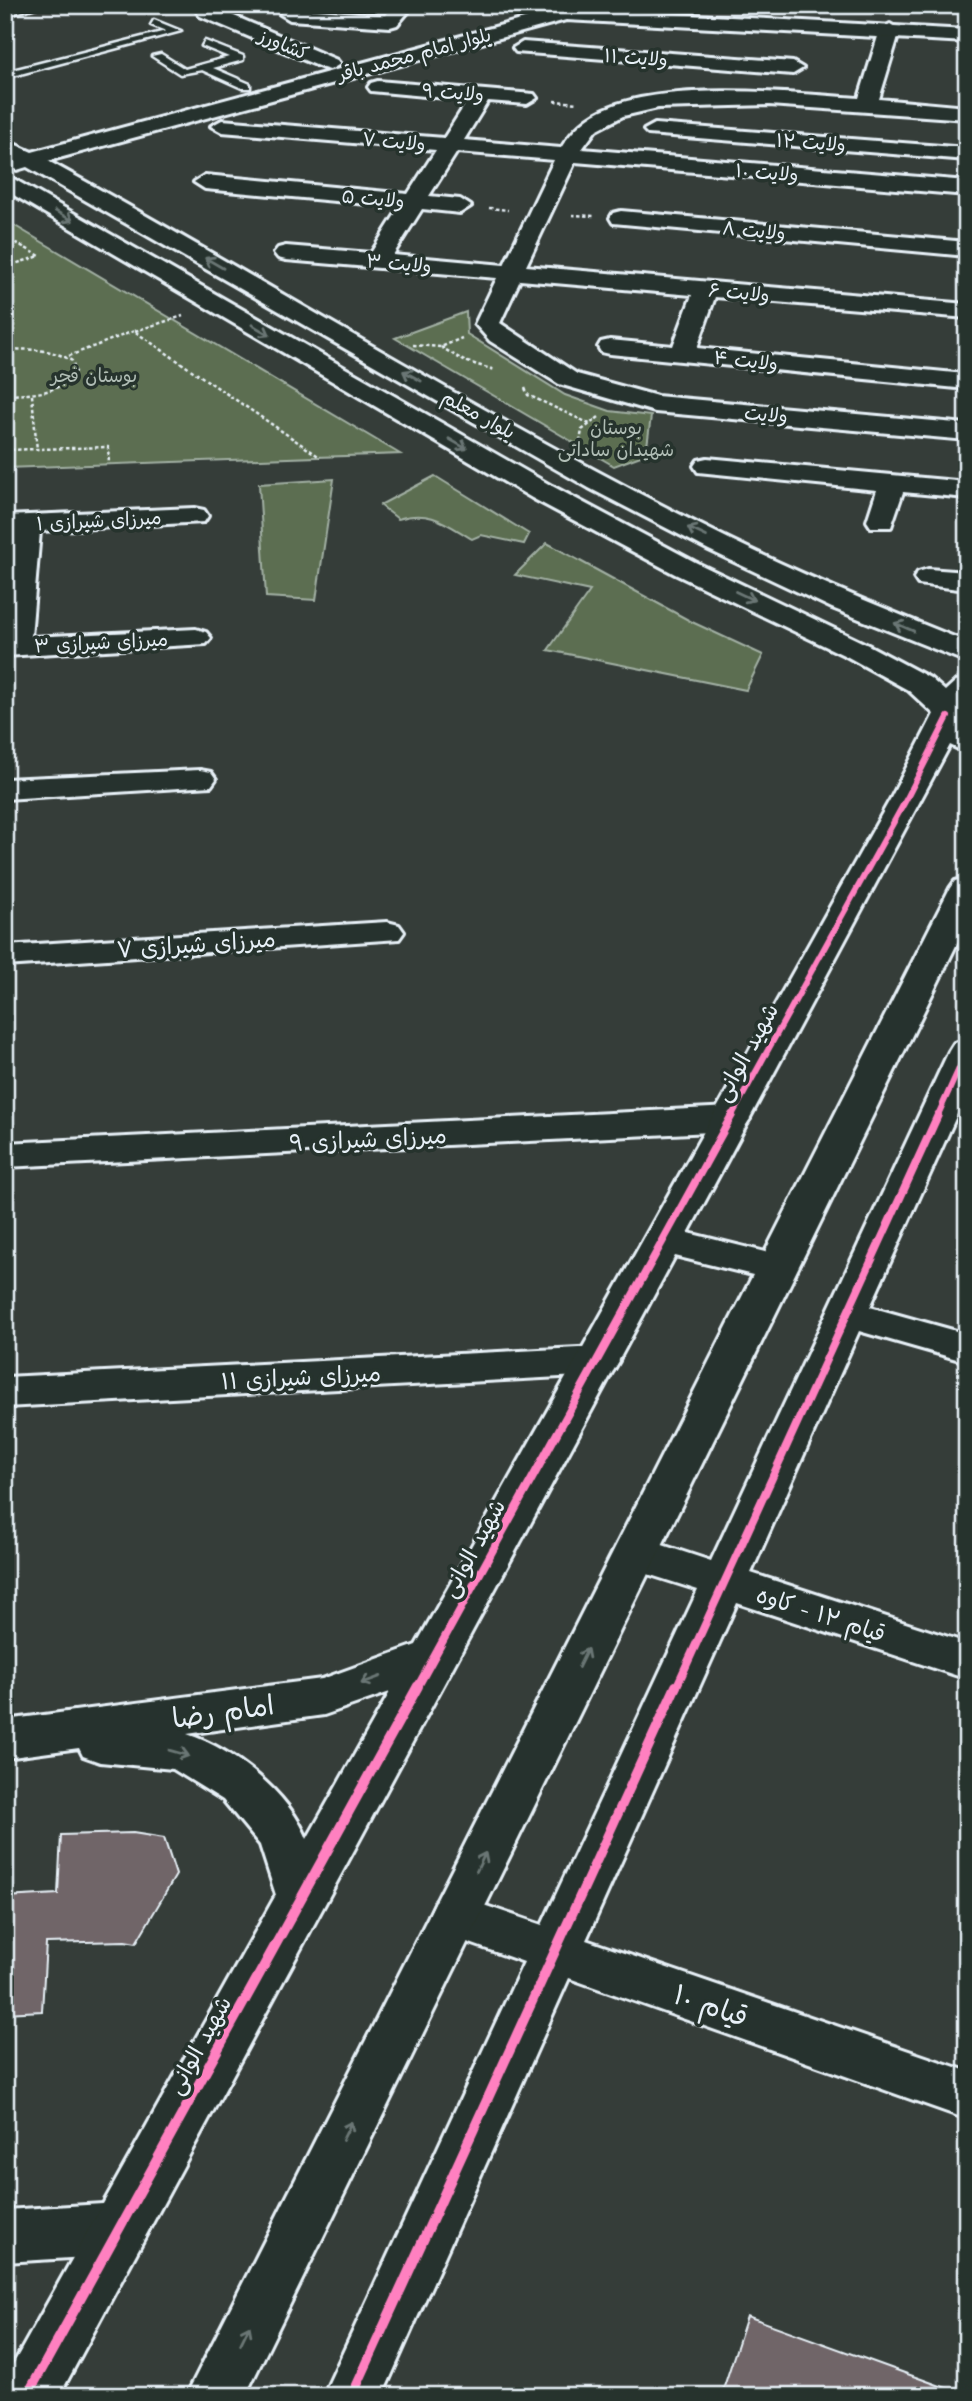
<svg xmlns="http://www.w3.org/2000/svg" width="972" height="2401" font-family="'Comic Neue','Playpen Sans Arabic',sans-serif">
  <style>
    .green { fill: #5c6e51; stroke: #a2b0a4; stroke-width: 2 }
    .building { fill: #706567; stroke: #e8f1f8; stroke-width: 2 }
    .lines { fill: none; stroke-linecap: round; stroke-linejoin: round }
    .lane-casing { stroke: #e8f1f8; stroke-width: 5 }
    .street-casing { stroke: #e8f1f8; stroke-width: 6 }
    .secondary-casing { stroke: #e8f1f8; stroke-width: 6 }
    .path { stroke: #e8f1f8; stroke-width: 2.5; stroke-dasharray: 3.5 2.5; stroke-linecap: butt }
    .lane { fill: #26332d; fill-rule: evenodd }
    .street { fill: #26332d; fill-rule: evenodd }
    .secondary { fill: #26332d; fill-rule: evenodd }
    .cycleway-far2-casing { stroke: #26332d; stroke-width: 10 }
    .cycleway-far1-casing { stroke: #26332d; stroke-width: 12 }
    .cycleway-casing { stroke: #26332d; stroke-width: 14 }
    .cycleway-far2 { stroke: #ff80c0; stroke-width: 6 }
    .cycleway-far1 { stroke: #ff80c0; stroke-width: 8 }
    .cycleway { stroke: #ff80c0; stroke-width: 10 }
    .oneway { stroke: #6a7674 }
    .labels { text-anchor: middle; stroke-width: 7; stroke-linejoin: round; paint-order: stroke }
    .far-street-label { font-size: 19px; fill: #e8f1f8; stroke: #26332d }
    .far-park-label { font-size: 19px; fill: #b0bdb5; stroke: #26332d }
    .street-label { font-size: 23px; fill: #e8f1f8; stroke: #26332d }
    .near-street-label { font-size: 28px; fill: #e8f1f8; stroke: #26332d }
  </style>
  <rect width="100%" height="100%" fill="#353d39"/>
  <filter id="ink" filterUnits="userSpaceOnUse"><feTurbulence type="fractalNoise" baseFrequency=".0143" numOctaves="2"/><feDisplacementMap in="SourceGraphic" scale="14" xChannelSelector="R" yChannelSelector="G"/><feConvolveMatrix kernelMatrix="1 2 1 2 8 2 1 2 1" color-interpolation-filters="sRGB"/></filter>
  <g filter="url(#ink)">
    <g class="green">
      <polygon points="5,220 400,454 5,468"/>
      <polygon points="466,312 467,334 565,395 610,411 651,416 646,454 614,466 395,338"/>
      <path d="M435,476L529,534L524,544L481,535L472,539C445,523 430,509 398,519L380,505Z"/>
      <polygon points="334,479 316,600 266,597 259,484"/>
      <polygon points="547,543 692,622 763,655 746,690 548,650 590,591 515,575"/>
    </g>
    <g class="building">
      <polygon points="133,1833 164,1838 176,1875 136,1943 125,1941 46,1943 42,2011 5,2013 5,1897 58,1894 61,1835"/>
      <polygon points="747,2316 957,2392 956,2396 721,2396"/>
    </g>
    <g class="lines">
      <g class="lane-casing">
        <g id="lane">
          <polygon points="25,5 43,5 5,16 5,10"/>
          <polygon points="154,20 181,31 5,78 5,72 166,31 151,25"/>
          <polygon points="205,41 243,56 243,60 213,68 250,84 250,88 242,88 202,70 180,74 152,56 161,54 185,69 229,57 202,46"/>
        </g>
      </g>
      <g class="street-casing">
        <g id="street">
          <polygon points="203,5 223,5 220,10 337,60 340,64 330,70 323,68 200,16 197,12"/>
          <polygon points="394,5 414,5 397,25 390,27 290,20 280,14 290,8 385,15"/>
          <path d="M890,24L900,30L879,99L967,107V119L769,105L658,108L623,116L596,130L582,149L967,181V195L575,162L526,266L967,304V318L715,297L697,348L965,374L967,389L610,354L601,352L598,347L601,342L610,340L673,346L692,295L520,280L500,323L577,374L657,396L967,424V440L655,412L559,384L490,341L475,324L497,278L286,260L278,258L274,253L278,248L286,246L371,253L400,207L205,189L194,182L205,175L408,194L436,150L222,132L211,126L222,120L444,138L468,100L371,91L368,87L371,83L378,81L534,94L537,98L527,104L488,101L464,140L561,148C573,129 588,115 609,107C670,82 792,93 859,98L880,30ZM457,152L554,160L504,265L393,255L422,209L460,213L471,206L460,199L429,196Z"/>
          <polygon points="523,42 793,62 803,68 793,74 516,52 513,48"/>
          <polygon points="655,124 967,148 967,160 648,134 644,130"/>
          <polygon points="621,211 967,242 967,256 613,223 610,218 613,213"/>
          <polygon points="707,458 967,482 967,498 903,492 891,527 871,527 867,521 877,490 698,472 694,466 698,460"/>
          <polygon points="194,508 204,510 208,516 204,522 40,531 31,637 196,629 206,632 211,638 206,644 5,656 5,599 12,532 5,532 5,516"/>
          <polygon points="928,569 967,572 967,590 918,584 914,578 918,572"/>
          <polygon points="200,770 211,772 216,779 211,786 5,799 5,779"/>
          <polygon points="387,922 399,925 404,932 399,939 5,966 5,946"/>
          <polygon points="967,1040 967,1092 870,1307 967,1334 967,1362 859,1331 751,1573 967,1643 967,1679 737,1603 586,1940 967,2071 967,2119 569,1978 382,2396 323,2396 524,1962 436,1931 429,1916 436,1901 454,1895 542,1925 698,1590 619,1565 613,1553 619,1541 635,1536 711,1561 949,1051 954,1043"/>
          <polygon points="731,1107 744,1111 750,1119 744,1127 731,1131 5,1167 5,1143"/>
          <polygon points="598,1347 613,1351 619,1361 613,1371 598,1375 5,1407 5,1377"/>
          <polygon points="119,2203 139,2211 147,2229 139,2247 119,2255 5,2262 5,2210"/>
        </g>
      </g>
      <g class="secondary-casing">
        <g id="secondary">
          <path d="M565,8L967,30V42L566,20L48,161C276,286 496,425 729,539C807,577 887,610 967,642V662L832,608L709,550L589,488L27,167L17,170L6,163L11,158L5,155V140L32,152Z"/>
          <path d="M5,174L552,486L695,562L868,645L930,678L945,691L956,681L967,678V753L950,745L688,1233L765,1252L950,888L955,881L967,878V923L245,2396H186L753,1275L675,1256L59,2396H5V2379L276,1895L260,1845L223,1800L173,1769L100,1762L83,1756L79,1748L5,1758V1720L322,1679L416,1645L891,798L934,714L908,690L848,657L675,574L532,498L5,190ZM390,1692L307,1839C289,1793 233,1749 187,1734L324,1715Z"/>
        </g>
      </g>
      <g class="path">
        <polyline points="554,101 577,103"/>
        <polyline points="489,208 508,210"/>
        <polyline points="572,215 595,216"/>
        <polyline points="5,237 40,256 5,267"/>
        <polyline points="135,331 183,316"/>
        <polyline points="413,345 441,347 462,338"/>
        <polyline points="441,347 464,361 495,370"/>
        <path d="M5,350C29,349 51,348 72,361L75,371C60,395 31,394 5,395"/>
        <polyline points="69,356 134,331 320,457"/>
        <polyline points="525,388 528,395 590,424"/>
        <polyline points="32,395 37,450"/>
        <polyline points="580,442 582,430 599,417"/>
        <polyline points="5,450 108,447 109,464"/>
      </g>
      <use href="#lane" class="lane"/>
      <use href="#street" class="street"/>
      <use href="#secondary" class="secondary"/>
      <g class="cycleway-far2-casing">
        <g id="cycleway-far2">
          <polyline points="731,1117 907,798 948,717"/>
          <polyline points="937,1117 967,1051"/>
        </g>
      </g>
      <g class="cycleway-far1-casing">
        <g id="cycleway-far1">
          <polyline points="417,1688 732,1115"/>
          <polyline points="676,1688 938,1115"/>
        </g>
      </g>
      <g class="cycleway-casing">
        <g id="cycleway">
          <polyline points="27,2396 418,1686"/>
          <polyline points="352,2396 676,1686"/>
        </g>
      </g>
      <use href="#cycleway-far2" class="cycleway-far2"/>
      <use href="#cycleway-far1" class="cycleway-far1"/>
      <use href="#cycleway" class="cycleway"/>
    </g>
    <defs><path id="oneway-shaft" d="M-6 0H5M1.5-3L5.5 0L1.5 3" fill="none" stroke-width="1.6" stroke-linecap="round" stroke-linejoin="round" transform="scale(1.75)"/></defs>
    <g class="oneway">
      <use href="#oneway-shaft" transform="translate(64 216) rotate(30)"/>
      <use href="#oneway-shaft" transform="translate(214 263) rotate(-150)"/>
      <use href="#oneway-shaft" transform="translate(261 330) rotate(30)"/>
      <use href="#oneway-shaft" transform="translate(412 376) rotate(-151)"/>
      <use href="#oneway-shaft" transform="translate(458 444) rotate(30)"/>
      <use href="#oneway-shaft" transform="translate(697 532) rotate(-154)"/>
      <use href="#oneway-shaft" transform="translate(745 596) rotate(25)"/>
      <use href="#oneway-shaft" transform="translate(904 627) rotate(-157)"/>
      <use href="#oneway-shaft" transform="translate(583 1658) rotate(-64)"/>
      <use href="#oneway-shaft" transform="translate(371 1680) rotate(160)"/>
      <use href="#oneway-shaft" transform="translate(179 1753) rotate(16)"/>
      <use href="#oneway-shaft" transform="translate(481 1862) rotate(-64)"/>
      <use href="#oneway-shaft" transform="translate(347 2131) rotate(-64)"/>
      <use href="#oneway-shaft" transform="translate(245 2335) rotate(-64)"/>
    </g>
  </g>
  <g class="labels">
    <g class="far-street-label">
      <text transform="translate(284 44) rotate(23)" y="7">کشاورز</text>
      <text transform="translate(414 54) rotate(-15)" y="7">بلوار امام محمد باقر</text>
      <text transform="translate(636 57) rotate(4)" y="7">ولایت ۱۱</text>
      <text transform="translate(453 92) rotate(4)" y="7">ولایت ۹</text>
      <text transform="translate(394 141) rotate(5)" y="7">ولایت ۷</text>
      <text transform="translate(811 142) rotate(4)" y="7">ولایت ۱۲</text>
      <text transform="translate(767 172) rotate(4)" y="7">ولایت ۱۰</text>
      <text transform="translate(373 198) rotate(5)" y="7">ولایت ۵</text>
      <text transform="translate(754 230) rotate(5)" y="7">ولایت ۸</text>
      <text transform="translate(399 263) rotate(5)" y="7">ولایت ۳</text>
      <text transform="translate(739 292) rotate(5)" y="7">ولایت ۶</text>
      <text transform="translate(746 360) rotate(6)" y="7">ولایت ۴</text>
      <text transform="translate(479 414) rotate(29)" y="7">بلوار معلم</text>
      <text transform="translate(766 414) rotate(5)" y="7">ولایت</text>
      <text transform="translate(99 520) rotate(-3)" y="7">میرزای شیرازی ۱</text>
      <text transform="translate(101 642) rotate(-3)" y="7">میرزای شیرازی ۳</text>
    </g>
    <g class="far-park-label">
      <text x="94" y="382">بوستان فجر</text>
      <text x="616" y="434">بوستان<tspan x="616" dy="22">شهیدان ساداتی</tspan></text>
    </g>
    <g class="street-label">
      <text transform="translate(196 944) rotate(-4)" y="8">میرزای شیرازی ۷</text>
      <text transform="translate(746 1052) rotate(-61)" y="8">شهید الوانی</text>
      <text transform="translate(368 1139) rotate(-3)" y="8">میرزای شیرازی ۹</text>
      <text transform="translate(301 1377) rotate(-3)" y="8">میرزای شیرازی ۱۱</text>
      <text transform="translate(473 1548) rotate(-61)" y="8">شهید الوانی</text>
      <text transform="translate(821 1614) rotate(18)" y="8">قیام ۱۲ - کاوه</text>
      <text transform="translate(199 2045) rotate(-61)" y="8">شهید الوانی</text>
    </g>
    <g class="near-street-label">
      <text transform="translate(223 1711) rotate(-8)" y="10">امام رضا</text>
      <text transform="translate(711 2005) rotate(19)" y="10">قیام ۱۰</text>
    </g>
  </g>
  <rect width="972" height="2401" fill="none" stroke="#26332d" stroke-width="28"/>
  <rect x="14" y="14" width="944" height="2373" fill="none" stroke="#e8f1f8" stroke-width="2.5" filter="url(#ink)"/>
</svg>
